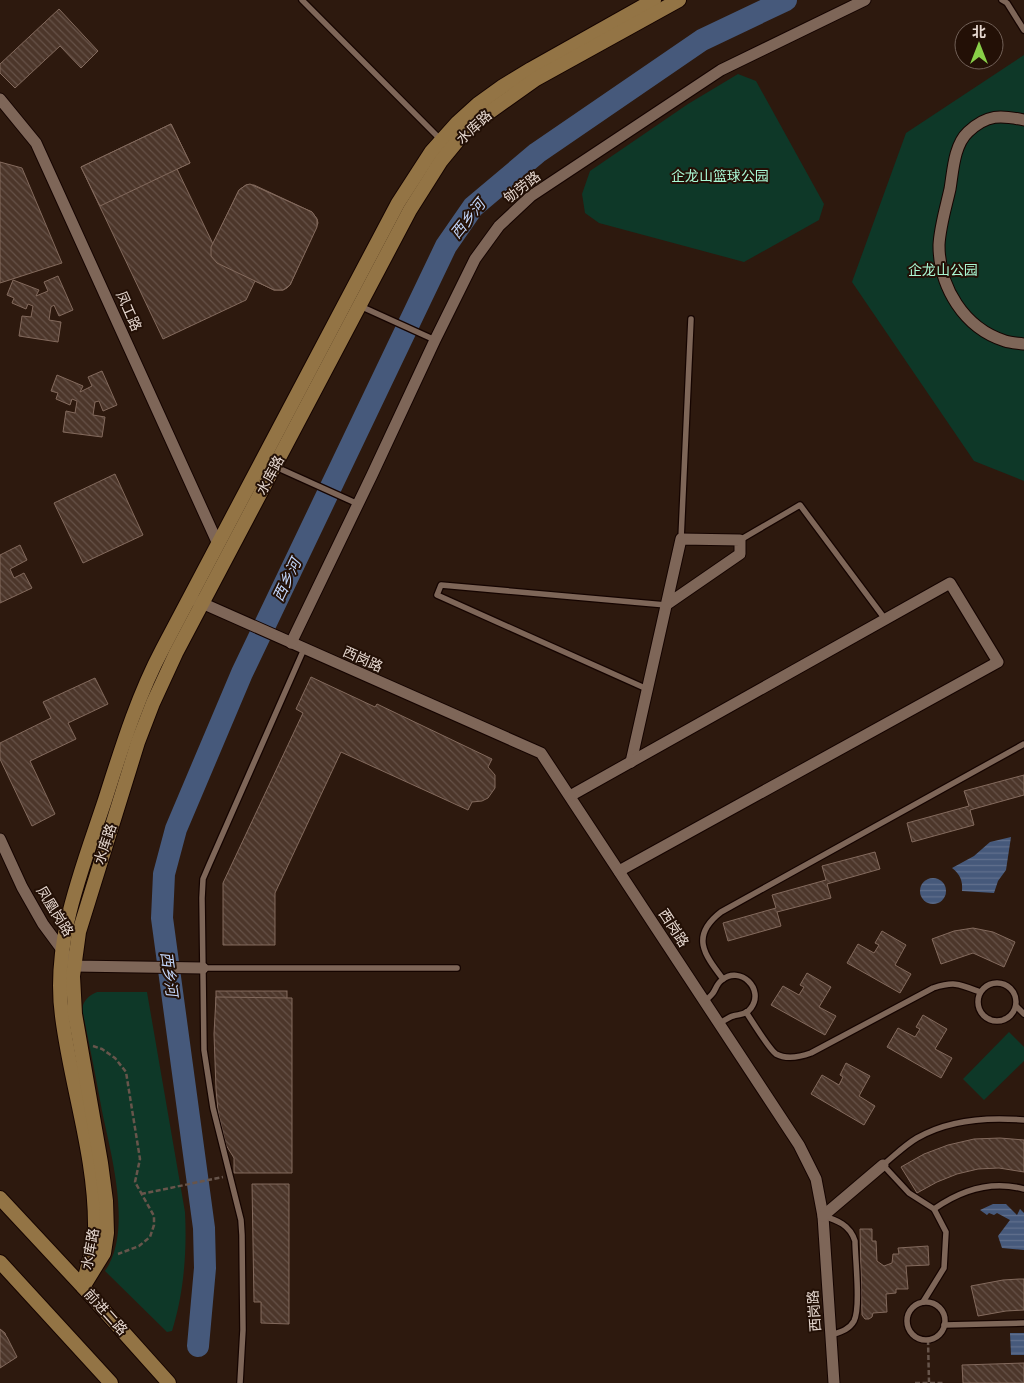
<svg xmlns="http://www.w3.org/2000/svg" width="1024" height="1383" font-family="Cabin,'Noto Sans SC',sans-serif">
  <style>
    .park { fill: #0e3828 }
    .water { fill: url(#water-rules) }
    .lines { fill: none; stroke-linecap: round; stroke-linejoin: round }
    .river { stroke: #46597b; stroke-width: 22 }
    .building { fill: url(#building-back-hatch); stroke: #836a5d }
    .service-casing { stroke: #150400; stroke-width: 8 }
    .minor-casing { stroke: #150400; stroke-width: 13 }
    .secondary-casing { stroke: #150400; stroke-width: 16 }
    .path { stroke: #67554b; stroke-width: 2.5; stroke-dasharray: 5 2.5; stroke-linecap: butt }
    .service { stroke: #7e6658; stroke-width: 5.5 }
    .minor { stroke: #7e6658; stroke-width: 11 }
    .secondary { stroke: #937445; stroke-width: 14 }
    .labels { text-anchor: middle; stroke-width: 4; stroke-linejoin: round; paint-order: stroke }
    .street-label { font-size: 14px; fill: #e7d9d1; stroke: #231006 }
    .park-label { font-size: 14px; fill: #aaf8d4; stroke: #231006 }
    .water-label { font-size: 15px; font-style: italic; fill: #c1d5f9; stroke: #231006 }
  </style>
  <defs>
    <pattern id="water-rules" width="6" height="5" patternUnits="userSpaceOnUse" patternTransform="scale(1.25)"><rect width="6" height="5" fill="#46597b"/><path d="M0 2.5h6" fill="none" stroke="#61708d"/></pattern>
    <pattern id="building-back-hatch" width="6" height="6" patternUnits="userSpaceOnUse" patternTransform="scale(1.25)"><rect width="6" height="6" fill="#4c362a"/><path d="M-1 5l2 2M0 0l6 6M5-1l2 2" fill="none" stroke="#665248"/></pattern>
  </defs>
  <rect width="100%" height="100%" fill="#2d190e"/>
  <g class="park">
    <polygon points="1024,55 1024,481 974,461 852,282 906,133"/>
    <polygon points="738,74 756,81 824,204 819,220 744,262 599,223 585,213 582,194 590,171 688,104"/>
    <path d="M97,992H147L185,1212C187,1251 184,1293 172,1331L167,1332L105,1271C133,1231 111,1155 102,1111C96,1077 89,1043 82,1009C84,1000 88,996 97,992Z"/>
    <polygon points="1009,1032 1024,1047 1024,1061 984,1100 963,1079"/>
  </g>
  <g class="water">
    <path d="M1011,837L1006,870L998,881L994,893L962,891C963,881 960,874 952,868L974,856L990,842Z"/>
    <circle cx="933" cy="891" r="13"/>
    <polygon points="993,1204 1006,1204 1017,1215 1020,1209 1024,1213 1024,1250 1002,1248 998,1236 1010,1220 997,1213 994,1215 989,1213 987,1215 980,1210"/>
    <polygon points="1010,1333 1024,1333 1024,1355 1011,1355"/>
  </g>
  <g class="lines">
    <polyline class="river" points="198,1346 205,1268 204,1228 162,918 164,874 176,829 242,673 446,246 473,207 537,153 702,40 786,0"/>
  </g>
  <g class="building">
    <polygon points="59,9 98,51 81,68 60,46 15,88 0,73 0,64"/>
    <polygon points="171,124 190,163 177,169 213,244 239,190 246,185 254,185 312,212 317,219 318,223 290,285 287,288 283,290 274,290 255,281 246,300 163,339 81,167"/>
    <polygon points="171,124 190,163 100,206 81,167"/>
    <polygon points="0,162 22,168 62,263 0,283"/>
    <polygon points="250,184 312,212 317,219 317,227 290,285 283,290 274,290 217,263 211,256 211,247 239,190 246,185"/>
    <polygon points="58,276 73,310 59,316 54,305 51,307 49,320 61,322 58,342 19,336 22,316 31,317 33,306 28,304 26,309 12,303 14,298 7,295 13,280 39,290 36,296 48,291 44,282"/>
    <polygon points="102,371 117,405 103,411 99,401 95,402 93,415 105,417 102,437 63,432 66,411 75,413 77,401 72,399 70,405 56,399 58,393 51,391 57,375 83,386 80,392 92,386 88,377"/>
    <polygon points="115,474 143,535 83,563 54,503"/>
    <polygon points="20,545 27,560 10,569 14,578 24,573 32,588 0,603 0,555"/>
    <polygon points="311,677 375,707 377,704 492,759 488,767 495,775 495,788 488,798 482,801 472,802 468,810 341,752 275,893 275,945 223,945 223,883 303,713 296,709"/>
    <polygon points="95,678 108,704 68,723 76,739 30,761 55,814 32,826 0,759 0,743 51,718 43,702"/>
    <polygon points="1024,775 1024,795 970,810 974,825 912,842 907,823 969,806 964,791"/>
    <polygon points="875,852 880,869 827,884 831,898 777,912 781,926 728,941 723,923 776,908 772,895 826,880 822,866"/>
    <polygon points="973,928 993,932 1015,942 1004,967 973,953 941,964 932,939 954,931"/>
    <polygon points="882,931 906,945 895,965 911,974 900,993 847,963 858,944 874,953 879,945 875,943"/>
    <polygon points="807,973 831,987 819,1007 836,1016 825,1035 771,1005 783,986 799,995 804,987 800,985"/>
    <rect x="216" y="991" width="71" height="86"/>
    <polygon points="216,997 292,998 292,1173 234,1173 234,1158 226,1145 218,1111 216,1089 214,1034"/>
    <polygon points="923,1015 947,1029 935,1049 952,1058 941,1078 887,1047 898,1028 915,1037 920,1029 916,1027"/>
    <polygon points="846,1063 870,1076 859,1096 875,1106 864,1125 811,1094 822,1075 839,1085 843,1077 840,1075"/>
    <polygon points="1000,1138 1024,1140 1024,1172 999,1168 978,1169 957,1174 937,1182 917,1193 901,1167 924,1154 948,1145 974,1139"/>
    <polygon points="252,1184 289,1184 289,1324 261,1323 261,1302 254,1302"/>
    <polygon points="860,1229 872,1229 872,1241 876,1241 877,1261 884,1266 892,1263 893,1254 899,1254 898,1248 928,1246 929,1265 906,1266 908,1289 896,1289 896,1293 886,1294 887,1312 873,1313 872,1317 869,1319 865,1319 862,1315"/>
    <polygon points="1019,1279 1024,1279 1024,1310 1006,1311 978,1316 971,1286 1003,1280"/>
    <polygon points="0,1329 5,1333 8,1342 6,1352 0,1357"/>
    <polygon points="0,1329 7,1337 17,1357 0,1368"/>
    <polygon points="1024,1363 1024,1383 963,1383 962,1365"/>
  </g>
  <g class="lines">
    <g class="service-casing">
      <g id="service">
        <polyline points="302,0 442,141"/>
        <polyline points="1002,0 1007,3 1024,30"/>
        <polyline points="360,306 435,340"/>
        <polyline points="276,467 358,504"/>
        <polyline points="681,539 691,319"/>
        <polyline points="740,540 800,505 885,619"/>
        <polyline points="647,689 437,595 441,585 666,605"/>
        <polyline points="203,968 457,968"/>
        <path d="M723,979C704,954 690,936 721,912L1024,744"/>
        <circle cx="997" cy="1002" r="19"/>
        <path d="M705,1001C707,999 711,996 713,993C716,989 717,983 722,980C740,965 765,989 751,1008C746,1015 740,1014 733,1016C729,1017 724,1021 719,1023"/>
        <polyline points="1016,1006 1024,1014"/>
        <path d="M746,1012C752,1021 769,1049 776,1054C787,1060 800,1057 811,1053L933,988C955,981 959,984 980,992"/>
        <path d="M934,1209C961,1190 991,1180 1024,1189"/>
        <path d="M823,1216C837,1220 850,1225 855,1241C855,1258 861,1307 854,1321C849,1330 840,1332 831,1335"/>
        <path d="M923,1302L944,1268L946,1232L934,1209L909,1193L883,1165C894,1156 905,1145 917,1138C948,1120 989,1117 1024,1120"/>
        <circle cx="926" cy="1321" r="19"/>
        <polyline points="944,1325 1024,1323"/>
        <polyline points="240,1383 243,1330 242,1235 241,1220 213,1108 204,1050 202,898 203,879 209,865 304,649"/>
      </g>
    </g>
    <g class="minor-casing">
      <g id="minor">
        <polyline points="0,99 36,143 218,544"/>
        <path d="M1024,120C1001,115 987,114 968,132C954,145 953,171 950,189C946,207 940,226 939,245C939,287 964,328 1005,341C1011,343 1018,343 1024,344"/>
        <polyline points="195,600 541,753 799,1145 816,1179 823,1216 834,1383"/>
        <polyline points="291,643 372,475 435,340 475,259 499,226 531,196 721,70 865,0"/>
        <polyline points="631,762 681,539 740,540 740,554 666,605"/>
        <polyline points="570,796 950,583 998,662 619,871"/>
        <polyline points="0,839 22,887 43,924 74,966 203,968"/>
        <polyline points="823,1216 883,1165"/>
      </g>
    </g>
    <g class="secondary-casing">
      <g id="secondary">
        <polyline points="0,1198 83,1287 169,1383"/>
        <polyline points="0,1262 111,1383"/>
        <path d="M84,1281C88,1265 94,1246 95,1229C96,1157 71,1087 62,1016C52,942 81,872 104,803C121,750 137,697 163,648L398,203L431,152L457,123L478,104L503,86L531,69L654,0"/>
        <polyline points="83,1287 104,1253 107,1233 106,1201 101,1163 75,1014 73,976 79,932 138,742 153,703 176,653 410,210 441,161 464,133 484,116 536,79 679,0"/>
      </g>
    </g>
    <g class="path">
      <polyline points="93,1046 102,1049 115,1058 126,1072 140,1159 135,1182 154,1216 154,1225 150,1237 139,1246 118,1254"/>
      <polyline points="141,1194 223,1177"/>
      <polyline points="928,1340 929,1382"/>
      <polyline points="915,1383 945,1383"/>
    </g>
    <use href="#service" class="service"/>
    <use href="#minor" class="minor"/>
    <use href="#secondary" class="secondary"/>
  </g>
  <g class="labels">
    <g class="street-label">
      <text transform="translate(474 127) rotate(-43)" y="5">水库路</text>
      <text transform="translate(522 187) rotate(-38)" y="5">劬劳路</text>
      <text transform="translate(129 311) rotate(66)" y="5">凤工路</text>
      <text transform="translate(270 475) rotate(-62)" y="5">水库路</text>
      <text transform="translate(363 659) rotate(24)" y="5">西岗路</text>
      <text transform="translate(105 844) rotate(-72)" y="5">水库路</text>
      <text transform="translate(55 911) rotate(58)" y="5">凤凰岗路</text>
      <text transform="translate(674 928) rotate(57)" y="5">西岗路</text>
      <text transform="translate(90 1249) rotate(-80)" y="5">水库路</text>
      <text transform="translate(814 1311) rotate(-94)" y="5">西岗路</text>
      <text transform="translate(106 1312) rotate(48)" y="5">前进二路</text>
    </g>
    <g class="park-label">
      <text x="720" y="181">企龙山篮球公园</text>
      <text x="943" y="275">企龙山公园</text>
    </g>
    <g class="water-label">
      <text transform="translate(468 219) rotate(-51)" y="5">西乡河</text>
      <text transform="translate(287 580) rotate(-64)" y="5">西乡河</text>
      <text transform="translate(169 974) rotate(82)" y="5">西乡河</text>
    </g>
  </g>
  <g transform="translate(979 45)"><circle r="24" fill="#231006" stroke="#716057"/>
  <path d="M0-4L9 19L0 12L-9 19Z" fill="#89cf48"/>
  <text y="-8" font-size="14" font-weight="bold" text-anchor="middle" fill="#e7d9d1">北</text>
  </g>
</svg>
